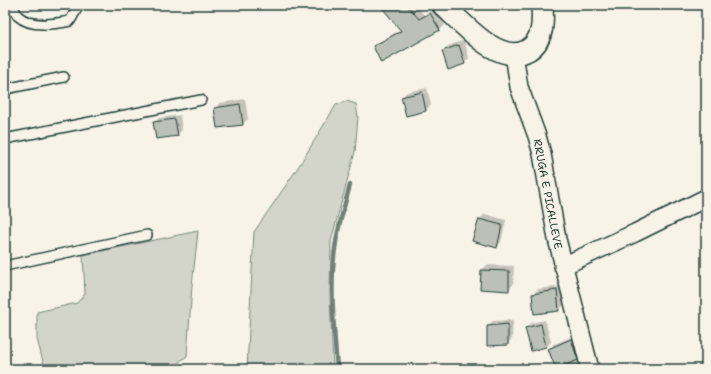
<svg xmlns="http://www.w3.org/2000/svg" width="711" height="374" font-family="'Shantell Sans',sans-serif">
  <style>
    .green { fill: #d3d5ca; stroke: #79897f }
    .shadow { fill: #0003 }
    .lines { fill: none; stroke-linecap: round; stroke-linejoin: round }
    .stream { stroke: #6f8077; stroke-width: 4.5 }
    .building { fill: #bbc1b6; stroke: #1f3d34 }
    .service-casing { stroke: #1f3d34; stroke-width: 12 }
    .minor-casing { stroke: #1f3d34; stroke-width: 20 }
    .tertiary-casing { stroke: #1f3d34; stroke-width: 24 }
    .service { stroke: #f7f3e8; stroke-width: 9 }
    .minor { stroke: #f7f3e8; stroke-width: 17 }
    .tertiary { stroke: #f7f3e8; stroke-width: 21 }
    .labels { text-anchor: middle; stroke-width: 3; stroke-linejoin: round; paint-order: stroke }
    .street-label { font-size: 11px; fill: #1f3d34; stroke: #f7f3e8 }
  </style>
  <rect width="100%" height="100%" fill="#f7f3e8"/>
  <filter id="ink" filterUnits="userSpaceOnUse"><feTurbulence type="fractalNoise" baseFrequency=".025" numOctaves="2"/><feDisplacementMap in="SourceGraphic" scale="8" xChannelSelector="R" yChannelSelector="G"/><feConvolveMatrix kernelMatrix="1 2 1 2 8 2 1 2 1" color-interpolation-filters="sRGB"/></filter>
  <g filter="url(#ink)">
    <g class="green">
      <polygon points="347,101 356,104 358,117 355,152 331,241 330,294 333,369 247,369 254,232 297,169 336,105"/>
      <polygon points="198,231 192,286 187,356 170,369 45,369 37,339 37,312 77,303 85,294 83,255"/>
    </g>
    <g class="shadow">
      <polygon points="381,5 416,5 424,15 435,9 445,25 440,30 374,47 379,42 401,30"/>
      <polygon points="464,40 469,58 464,63 443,51 448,46"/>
      <polygon points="427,88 431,105 426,110 406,115 402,97 407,92"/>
      <polygon points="245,99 248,119 243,124 215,108 220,103"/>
      <polygon points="180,115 182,130 177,135 154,123 159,118"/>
      <polygon points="485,214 506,220 501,242 497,247 480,219"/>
      <polygon points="487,265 514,266 513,285 508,290 481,289 482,270"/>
      <polygon points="562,286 564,305 559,310 535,313 533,294 538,289"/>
      <polygon points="513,320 512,339 507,344 488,326 493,321"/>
      <polygon points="545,320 551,342 546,347 526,328 531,323"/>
      <polygon points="576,335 587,369 562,369 549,349 554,344"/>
    </g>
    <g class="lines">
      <path class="stream" d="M337,369C334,328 329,283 336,242C339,223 345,204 350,185"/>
    </g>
    <g class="building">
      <polygon points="380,5 407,5 419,19 430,13 440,30 381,63 373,46 401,31"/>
      <polygon points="459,45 465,64 448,70 442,51"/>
      <polygon points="422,92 426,111 406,116 401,97"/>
      <polygon points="240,104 243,125 217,128 214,108"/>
      <polygon points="175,119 178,136 156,139 153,122"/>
      <polygon points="479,219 502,225 497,248 472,241"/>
      <polygon points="481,270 509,271 509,291 480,289"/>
      <polygon points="557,290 559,311 534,314 532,294"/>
      <polygon points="508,324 508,345 487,346 487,326"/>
      <polygon points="541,324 546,347 531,351 525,328"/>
      <polygon points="571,339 578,360 556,369 548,349"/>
    </g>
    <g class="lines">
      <g class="service-casing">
        <g id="service">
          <path d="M12,5C14,8 16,14 18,16C31,28 55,24 70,21L79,5"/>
          <polyline points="5,89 64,77"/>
          <polyline points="5,139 201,100"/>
          <polyline points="5,266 147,235"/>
        </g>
      </g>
      <g class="minor-casing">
        <g id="minor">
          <polyline points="514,54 519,87 537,136 542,154 557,239 590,369"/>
          <polyline points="563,266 635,233 706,198"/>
        </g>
      </g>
      <g class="tertiary-casing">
        <path id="tertiary" d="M443,5C463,23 499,67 528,50C544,40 543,21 542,5"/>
      </g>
      <use href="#service" class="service"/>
      <use href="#minor" class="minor"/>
      <use href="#tertiary" class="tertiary"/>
    </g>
  </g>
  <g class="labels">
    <g class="street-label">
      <text transform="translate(548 194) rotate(79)" y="4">RRUGA E PICALLEVE</text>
    </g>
  </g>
  <rect width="711" height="374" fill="none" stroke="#f7f3e8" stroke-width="20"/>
  <rect x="10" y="10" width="691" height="354" fill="none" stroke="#1f3d34" stroke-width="1.5" filter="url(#ink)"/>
</svg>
